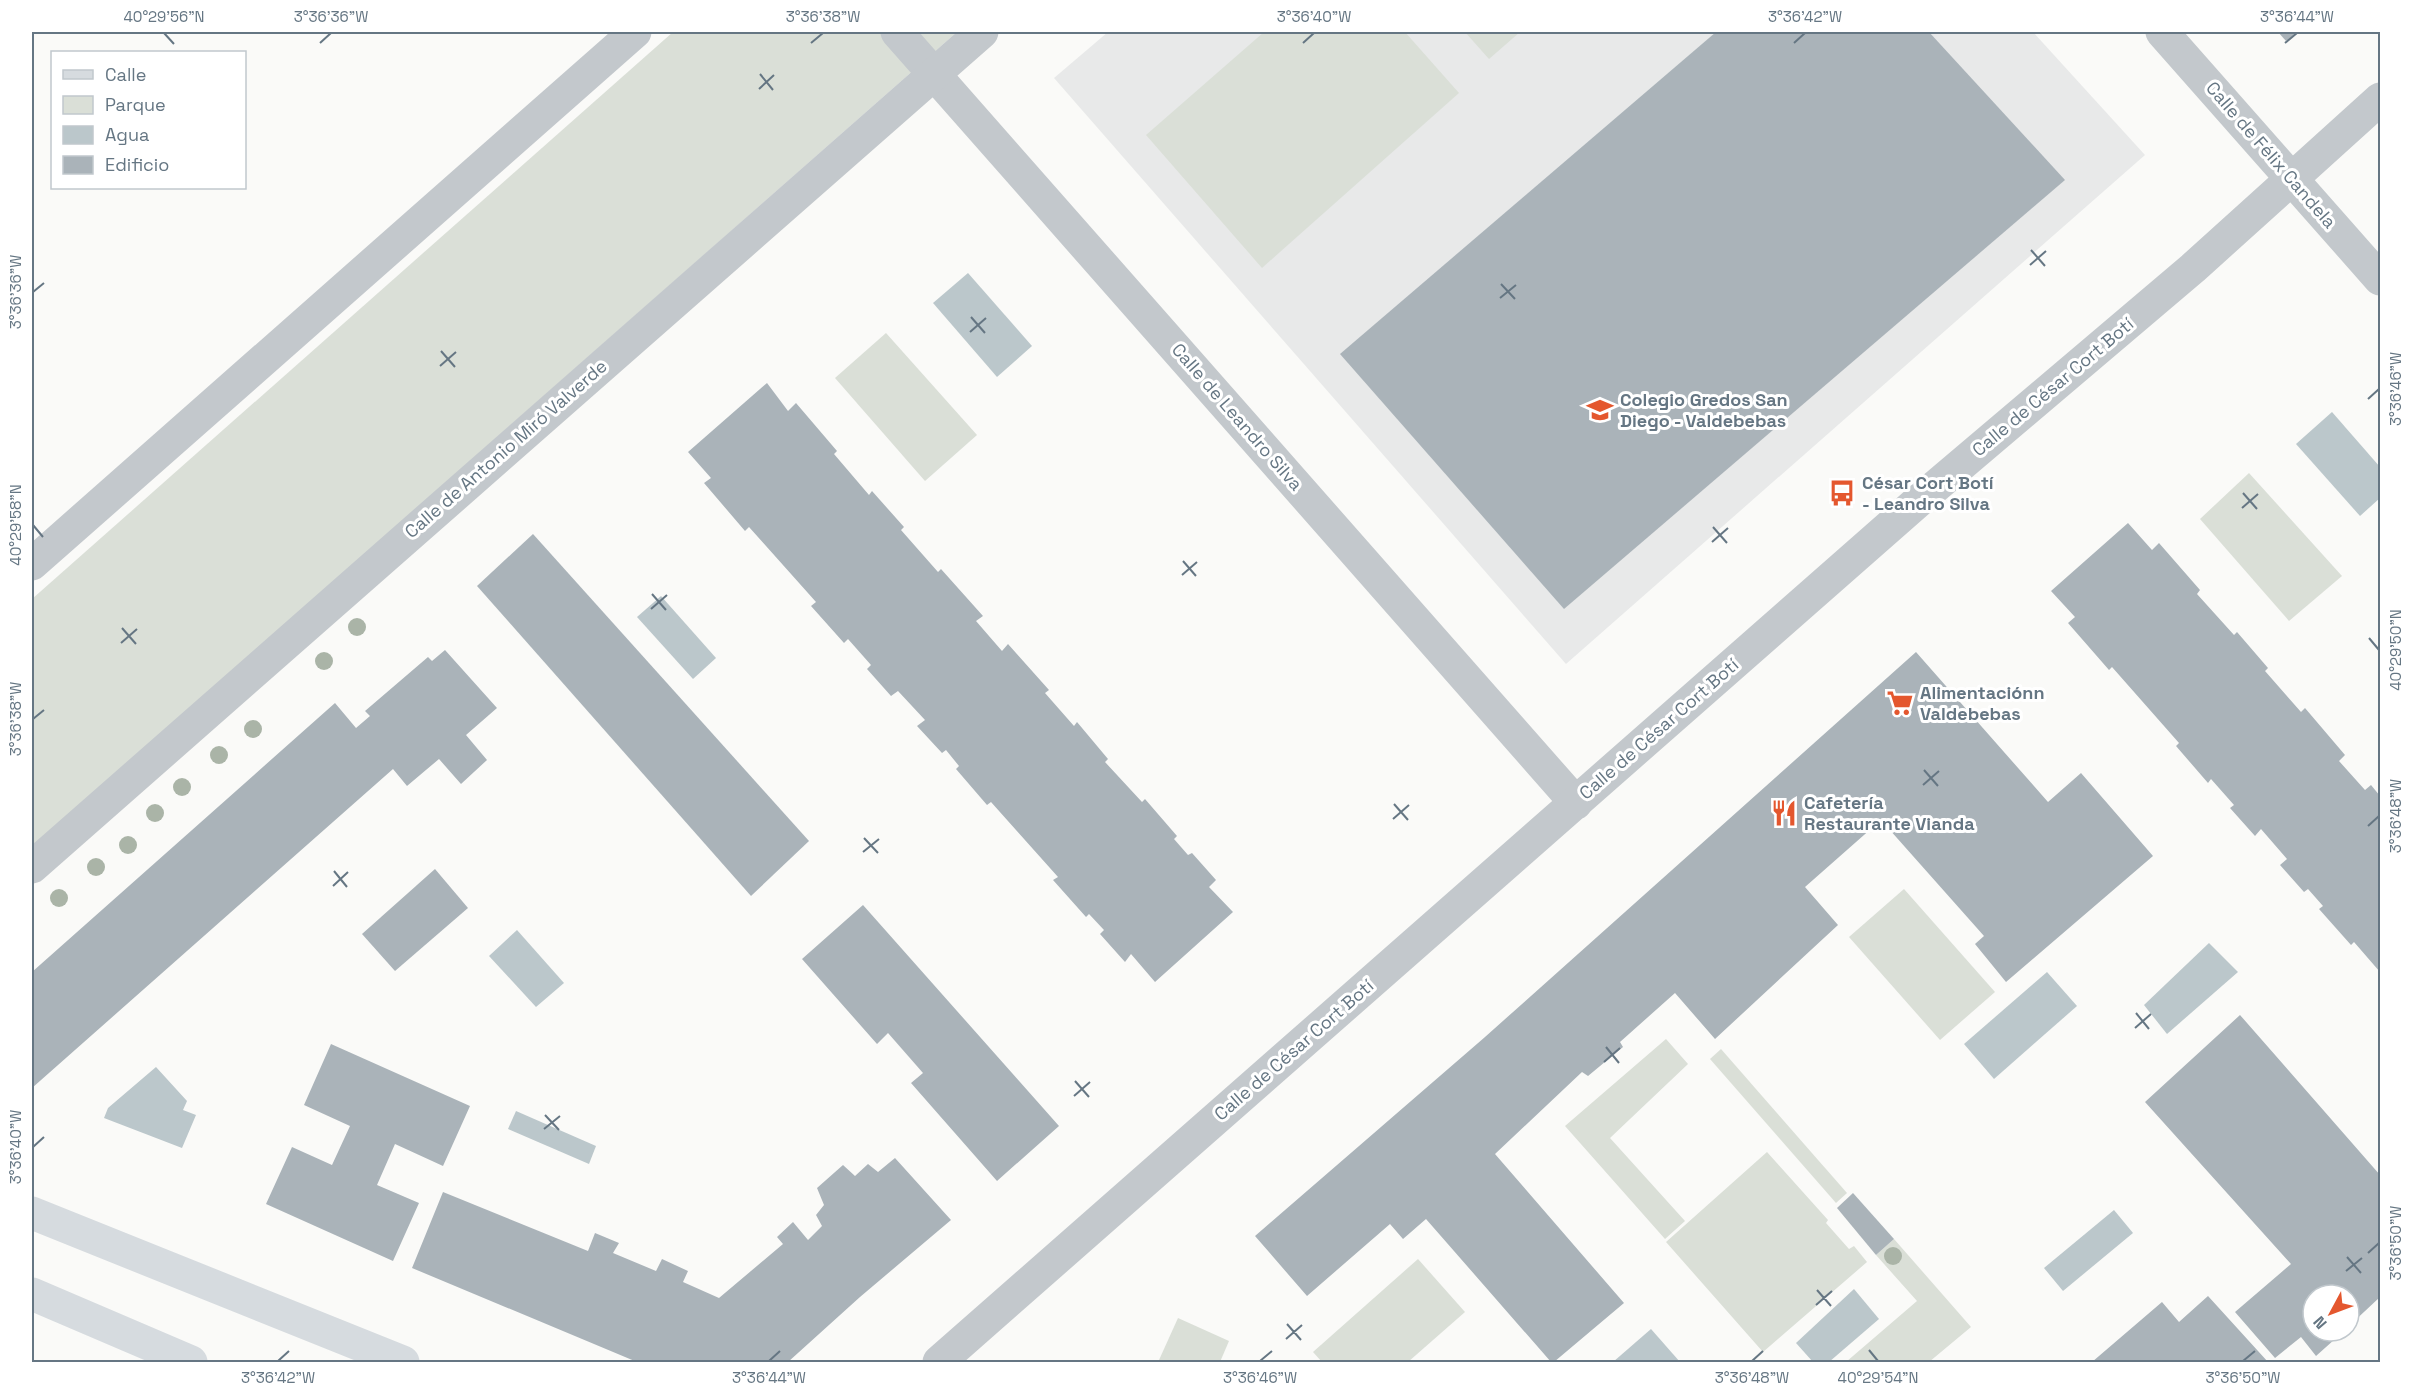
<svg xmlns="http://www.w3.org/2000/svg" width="2412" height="1394" font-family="'Space Grotesk',sans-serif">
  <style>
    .built { fill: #e8e9e9 }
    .green { fill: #dadfd7 }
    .water { fill: #bbc7cb }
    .building { fill: #aab3b9 }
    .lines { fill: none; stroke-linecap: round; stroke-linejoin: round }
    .street { stroke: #c3c8cc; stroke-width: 33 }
    .secondary { stroke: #d6dbdf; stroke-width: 33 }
    .tree { fill: #aab4a7 }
    .ticks { fill: none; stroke: #657683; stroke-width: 2 }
    .labels { text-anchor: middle; stroke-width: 6; stroke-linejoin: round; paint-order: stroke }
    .street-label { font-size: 18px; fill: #657683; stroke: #fff }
    .poi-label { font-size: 18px; font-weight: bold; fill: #657683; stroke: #fff; text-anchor: start }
    .neatline { fill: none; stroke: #657683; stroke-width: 2 }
    .ticks-label { font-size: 15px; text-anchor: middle; fill: #657683 }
  </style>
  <rect width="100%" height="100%" fill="#fafaf8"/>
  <polygon class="built" points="1108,32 2033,32 2145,155 1566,664 1054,78"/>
  <g class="green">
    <polygon points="673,32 957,32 32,847 32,599"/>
    <polygon points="1264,32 1405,32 1459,93 1262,268 1146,135"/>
    <polygon points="1465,32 1520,32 1489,59"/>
    <polygon points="886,333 977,435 925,481 835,378"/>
    <polygon points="2249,473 2342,576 2289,621 2200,519"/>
    <polygon points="1904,889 1995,992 1940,1040 1849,937"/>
    <polygon points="1666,1039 1688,1064 1610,1138 1685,1221 1665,1239 1565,1126"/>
    <polygon points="1721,1049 1847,1193 1836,1203 1710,1059"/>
    <polygon points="1767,1152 1828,1220 1826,1223 1849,1249 1854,1246 1867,1262 1763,1352 1666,1242"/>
    <polygon points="1894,1239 1971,1327 1929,1362 1846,1362 1917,1301 1876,1255"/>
    <polygon points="1418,1259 1465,1312 1408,1362 1322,1362 1313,1352"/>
    <polygon points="1178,1318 1229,1341 1220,1362 1164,1362 1159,1360"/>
  </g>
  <g class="water">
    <polygon points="968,273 1032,346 997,377 933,303"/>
    <polygon points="2332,412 2380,467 2380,498 2360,516 2296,444"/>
    <polygon points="661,596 716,658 693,679 637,617"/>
    <polygon points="517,930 564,983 536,1007 489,956"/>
    <polygon points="2209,943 2238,972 2167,1034 2144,1005"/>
    <polygon points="2047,972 2077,1006 1994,1079 1964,1044"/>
    <polygon points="156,1067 187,1101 183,1110 196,1115 182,1148 104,1118 108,1108"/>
    <polygon points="516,1111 596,1146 589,1164 508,1129"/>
    <polygon points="2114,1210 2133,1233 2063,1291 2044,1268"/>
    <polygon points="1854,1289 1879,1319 1829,1362 1813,1362 1796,1343"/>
    <polygon points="1651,1329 1680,1362 1613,1362"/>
  </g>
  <g class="building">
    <polygon points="1716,32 1929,32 2065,180 1564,609 1340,354"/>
    <polygon points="2278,32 2297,32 2286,41"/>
    <polygon points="767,383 788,411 796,403 837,451 834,454 869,495 872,491 904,527 901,530 938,572 941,569 983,616 976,621 1002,651 1008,644 1049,690 1045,693 1074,726 1077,722 1108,759 1105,762 1142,802 1145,799 1177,836 1174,839 1188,855 1192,853 1216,880 1209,887 1233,912 1155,982 1131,954 1125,962 1100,934 1104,930 1089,914 1086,917 1053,880 1058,877 991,802 987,805 956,769 959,766 946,750 942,753 917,726 925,720 898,691 891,696 867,669 871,665 848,639 844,643 811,606 816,602 749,527 745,531 704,483 711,478 688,452"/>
    <polygon points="2128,523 2152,550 2159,543 2200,590 2197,594 2234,635 2237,632 2268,668 2265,671 2301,712 2305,708 2345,755 2339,761 2365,790 2371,785 2380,796 2380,972 2354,942 2351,945 2319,909 2323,906 2308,889 2304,892 2280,865 2287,859 2261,829 2255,836 2230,808 2234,805 2211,779 2208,783 2176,746 2179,743 2112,667 2109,670 2068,623 2075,617 2051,591"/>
    <polygon points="533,534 809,841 751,896 477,586"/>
    <polygon points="445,650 497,708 466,735 487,760 461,784 439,759 407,786 393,769 32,1088 32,972 335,703 356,728 370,716 365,711 428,657 432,661"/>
    <polygon points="1916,652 2048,802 2081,773 2153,856 2006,982 1975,944 1984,936 1881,820 1805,887 1838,925 1715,1039 1675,993 1620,1042 1623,1047 1588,1076 1582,1072 1495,1154 1624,1303 1554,1362 1551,1362 1426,1219 1403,1239 1390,1224 1307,1296 1255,1236 1485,1037"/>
    <polygon points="435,869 468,908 395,971 362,934"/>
    <polygon points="863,905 1059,1126 997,1181 911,1083 923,1073 888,1033 877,1044 802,959"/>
    <polygon points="2240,1015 2380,1175 2380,1297 2349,1326 2349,1295 2313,1295 2313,1331 2344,1331 2316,1356 2301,1337 2275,1358 2235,1312 2291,1264 2145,1102"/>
    <polygon points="331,1044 470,1106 443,1166 395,1144 377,1185 419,1203 393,1261 266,1204 292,1147 332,1165 350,1126 304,1105"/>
    <polygon points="895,1158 951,1220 860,1297 788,1362 637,1362 412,1268 443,1192 588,1251 595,1233 619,1243 613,1253 656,1271 662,1259 688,1271 683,1282 719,1298 783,1244 777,1237 793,1222 808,1240 822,1226 816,1215 824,1205 817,1188 843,1165 855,1176 868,1164 878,1172"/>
    <polygon points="1853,1193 1894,1239 1876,1255 1837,1208"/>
    <polygon points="2208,1296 2268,1362 2092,1362 2162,1302 2179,1322"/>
  </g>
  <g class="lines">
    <g class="street">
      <polyline points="897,32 1576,803"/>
      <polyline points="2162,32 2380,279"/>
      <polyline points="32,564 635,32"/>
      <polyline points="32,867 982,32"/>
      <polyline points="939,1362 1923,497 2193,268 2380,99"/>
    </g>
    <g class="secondary">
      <polyline points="32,1213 403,1362"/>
      <polyline points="32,1294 191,1362"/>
    </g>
  </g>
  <g class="tree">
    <circle cx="357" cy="627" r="9"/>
    <circle cx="324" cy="661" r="9"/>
    <circle cx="253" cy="729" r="9"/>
    <circle cx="219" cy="755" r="9"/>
    <circle cx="182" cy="787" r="9"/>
    <circle cx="155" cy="813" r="9"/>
    <circle cx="128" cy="845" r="9"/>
    <circle cx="96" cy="867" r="9"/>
    <circle cx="59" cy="898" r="9"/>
    <circle cx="1893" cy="1256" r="9"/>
  </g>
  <path class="ticks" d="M164,33L174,44M320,43L331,33M811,43L823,33M1303,43L1314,33M1794,43L1805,33M2285,43L2297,33M760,74L773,90M759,89L774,75M2031,250L2045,266M2030,265L2046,251M1501,284L1515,299M33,292L44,283M1500,298L1516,285M971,317L985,333M970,332L986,318M441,351L455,367M440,366L456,352M2368,399L2379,389M2243,493L2257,509M2242,508L2258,494M33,525L43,537M1713,527L1727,543M1712,542L1728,528M1183,561L1196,576M1182,575L1197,562M652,594L666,610M651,609L667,595M122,628L136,644M2369,638L2379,650M121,643L137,629M33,719L44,710M1924,770L1938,786M1923,785L1939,771M1394,804L1408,820M1393,819L1409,805M2368,826L2379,816M864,838L878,853M863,852L879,839M334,871L347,887M333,886L348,872M2136,1013L2149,1029M2135,1028L2151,1014M1606,1047L1619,1063M1604,1062L1620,1048M1075,1081L1089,1097M1074,1096L1090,1082M545,1115L559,1130M544,1129L560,1116M33,1147L44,1137M2368,1253L2379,1243M2347,1257L2361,1273M2346,1271L2362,1258M1817,1290L1831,1306M1816,1305L1832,1291M1287,1324L1301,1340M1286,1339L1302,1325M1869,1350L1878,1361M278,1361L289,1351M769,1361L780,1351M1260,1361L1272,1351M1752,1361L1763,1351M2243,1361L2255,1351"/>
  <defs>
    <g id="school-bare" transform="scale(2.07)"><path d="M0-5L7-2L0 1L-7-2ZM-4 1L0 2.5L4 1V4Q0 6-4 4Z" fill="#e4572e" stroke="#fff" stroke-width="2.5" paint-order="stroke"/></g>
    <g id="bus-bare" transform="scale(2.07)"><path d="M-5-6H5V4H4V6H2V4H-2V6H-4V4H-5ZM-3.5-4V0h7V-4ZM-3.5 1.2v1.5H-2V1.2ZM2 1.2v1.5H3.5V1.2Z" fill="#e4572e" stroke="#fff" stroke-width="2.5" paint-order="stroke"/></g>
    <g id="supermarket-bare" transform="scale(2.07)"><path d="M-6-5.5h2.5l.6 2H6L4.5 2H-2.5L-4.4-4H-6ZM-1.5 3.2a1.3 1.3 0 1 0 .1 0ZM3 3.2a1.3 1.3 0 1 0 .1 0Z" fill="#e4572e" stroke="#fff" stroke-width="2.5" paint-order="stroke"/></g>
    <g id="restaurant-bare" transform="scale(2.07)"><path d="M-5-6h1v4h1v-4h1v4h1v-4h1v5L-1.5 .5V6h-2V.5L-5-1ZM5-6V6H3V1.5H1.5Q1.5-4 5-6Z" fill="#e4572e" stroke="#fff" stroke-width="2.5" paint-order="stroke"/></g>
  </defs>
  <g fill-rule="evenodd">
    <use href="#school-bare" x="1600" y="410"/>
    <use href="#bus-bare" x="1842" y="493"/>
    <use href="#supermarket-bare" x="1900" y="703"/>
    <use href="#restaurant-bare" x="1784" y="813"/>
  </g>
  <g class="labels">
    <g class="street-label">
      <text transform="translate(2271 155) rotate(49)" y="6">Calle de Félix Candela</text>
      <text transform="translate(2053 387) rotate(-40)" y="6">Calle de César Cort Botí</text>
      <text transform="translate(1237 417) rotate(49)" y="6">Calle de Leandro Silva</text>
      <text transform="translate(506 449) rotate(-41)" y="6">Calle de Antonio Miró Valverde</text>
      <text transform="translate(1659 729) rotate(-41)" y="6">Calle de César Cort Botí</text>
      <text transform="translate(1294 1050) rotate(-41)" y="6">Calle de César Cort Botí</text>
    </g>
    <g class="poi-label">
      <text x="1620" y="406">Colegio Gredos San<tspan x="1620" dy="21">Diego - Valdebebas</tspan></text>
      <text x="1862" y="489">César Cort Botí<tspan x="1862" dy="21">- Leandro Silva</tspan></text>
      <text x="1920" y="699">Alimentaciónn<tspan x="1920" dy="21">Valdebebas</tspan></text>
      <text x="1804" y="809">Cafetería<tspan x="1804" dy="21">Restaurante Vianda</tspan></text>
    </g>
  </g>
  <rect width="2412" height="1394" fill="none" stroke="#ffffff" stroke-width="66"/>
  <rect x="51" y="51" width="195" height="138" fill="#ffffff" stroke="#c1c8cd" stroke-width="1.5"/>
  <rect x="63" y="70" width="30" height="9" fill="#d6dbdf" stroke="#c1c8cd" stroke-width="1.5"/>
  <text x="105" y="81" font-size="18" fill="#657683">Calle</text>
  <rect x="63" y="96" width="30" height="18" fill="#dadfd7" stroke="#c1c8cd" stroke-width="1.5"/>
  <text x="105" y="111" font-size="18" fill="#657683">Parque</text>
  <rect x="63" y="126" width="30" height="18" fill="#bbc7cb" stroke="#c1c8cd" stroke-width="1.5"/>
  <text x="105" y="141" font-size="18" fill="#657683">Agua</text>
  <rect x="63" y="156" width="30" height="18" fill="#aab3b9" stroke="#c1c8cd" stroke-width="1.5"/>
  <text x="105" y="171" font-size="18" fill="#657683">Edificio</text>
  <g transform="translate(2331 1313) rotate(229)"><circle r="28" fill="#ffffff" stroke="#c1c8cd" stroke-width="1.5"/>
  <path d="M0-4.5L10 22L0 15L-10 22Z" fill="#e4572e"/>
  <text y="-9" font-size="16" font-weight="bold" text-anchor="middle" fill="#657683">N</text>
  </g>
  <rect x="33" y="33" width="2346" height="1328" class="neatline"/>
  <g class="ticks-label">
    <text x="164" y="22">40°29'56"N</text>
    <text x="331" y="22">3°36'36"W</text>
    <text x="823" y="22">3°36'38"W</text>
    <text x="1314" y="22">3°36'40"W</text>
    <text x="1805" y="22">3°36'42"W</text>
    <text x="2297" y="22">3°36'44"W</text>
    <text transform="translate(16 292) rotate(-90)" y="5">3°36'36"W</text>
    <text transform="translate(2396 389) rotate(-90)" y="5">3°36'46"W</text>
    <text transform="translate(16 525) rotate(-90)" y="5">40°29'58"N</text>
    <text transform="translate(2396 650) rotate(-90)" y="5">40°29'50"N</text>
    <text transform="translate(16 719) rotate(-90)" y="5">3°36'38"W</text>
    <text transform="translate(2396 816) rotate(-90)" y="5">3°36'48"W</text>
    <text transform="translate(16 1147) rotate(-90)" y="5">3°36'40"W</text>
    <text transform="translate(2396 1243) rotate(-90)" y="5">3°36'50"W</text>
    <text x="278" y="1383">3°36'42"W</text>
    <text x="769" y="1383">3°36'44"W</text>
    <text x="1260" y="1383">3°36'46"W</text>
    <text x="1752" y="1383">3°36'48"W</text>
    <text x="1878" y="1383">40°29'54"N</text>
    <text x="2243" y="1383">3°36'50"W</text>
  </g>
</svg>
